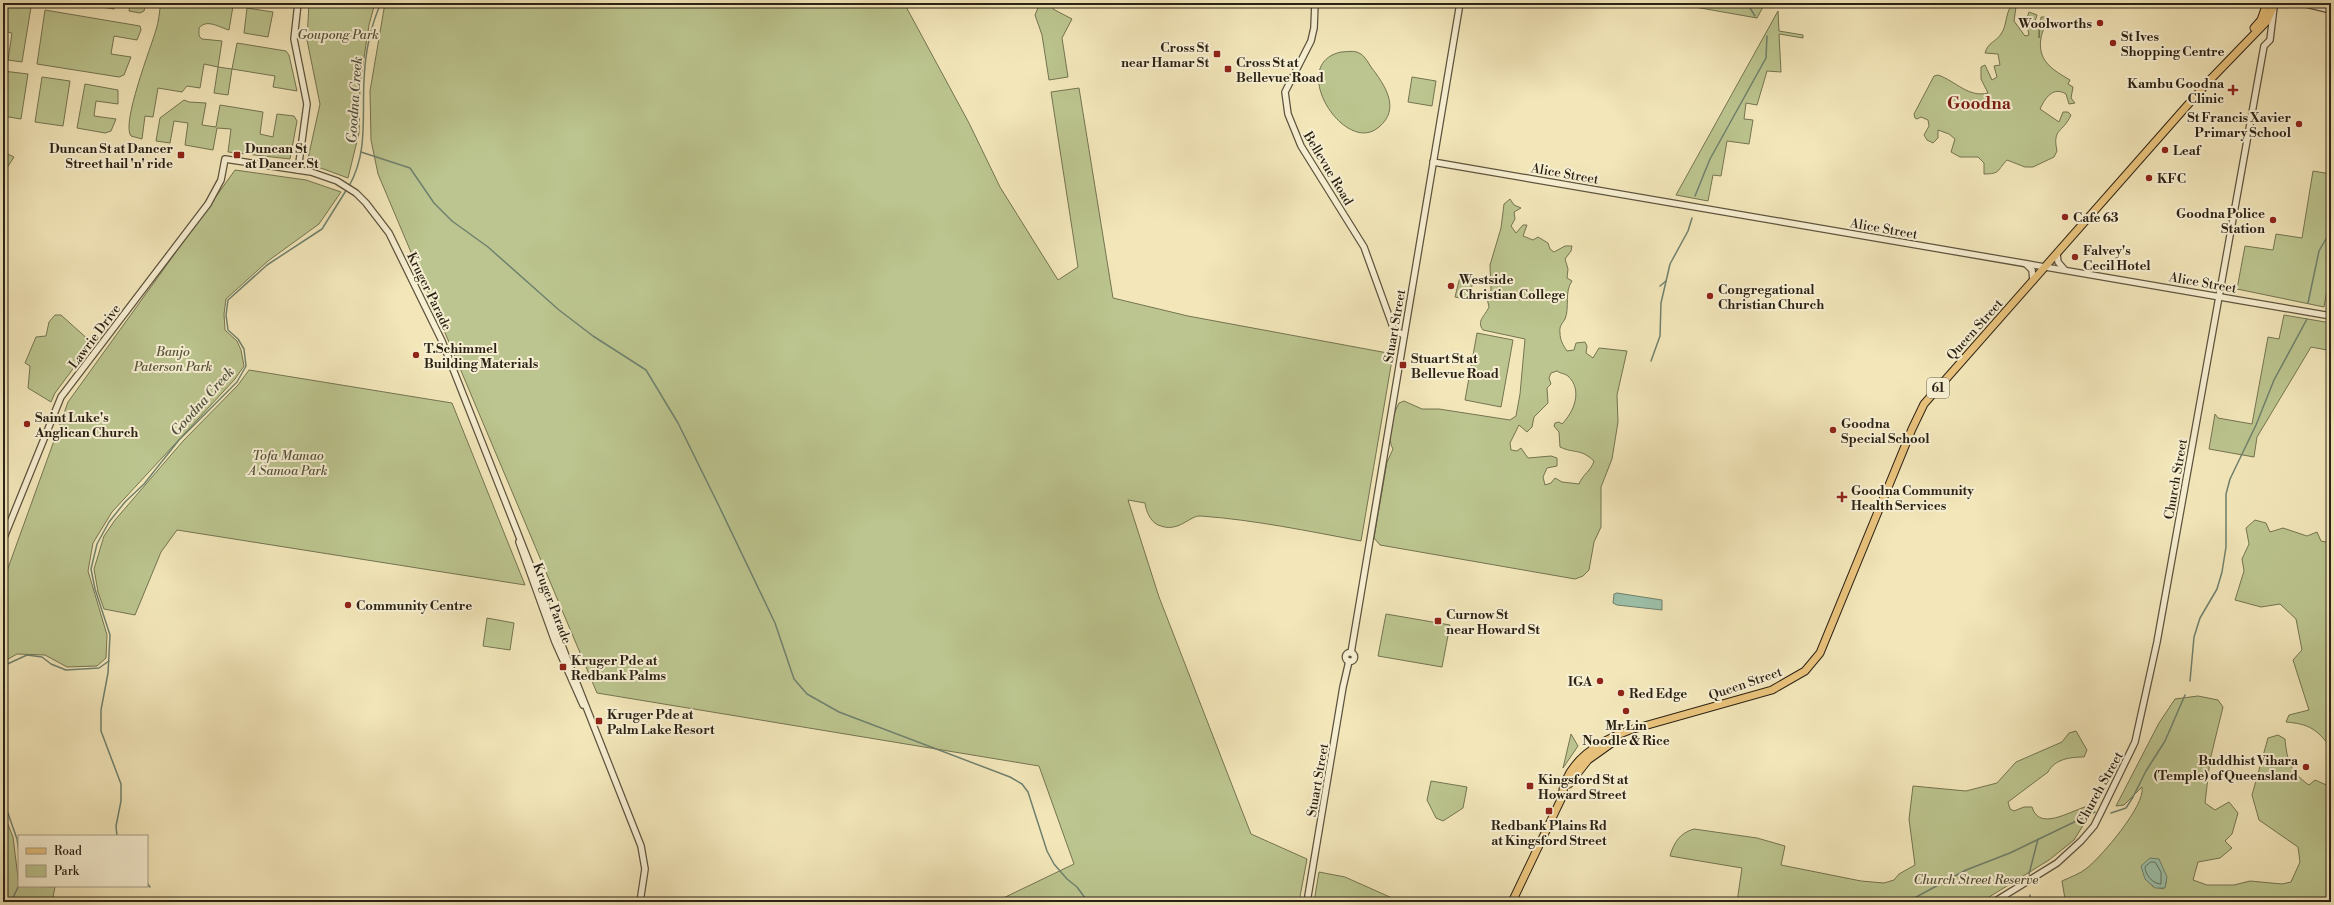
<svg xmlns="http://www.w3.org/2000/svg" width="2334" height="905" font-family="'Libre Bodoni',serif">
  <style>
    .green { fill: #bcc58f; stroke: #747452; fill-rule: evenodd }
    .water { fill: #9dc1aa; stroke: #6f816e }
    .lines { fill: none; stroke-linecap: round; stroke-linejoin: round }
    .shore { stroke: #647260; stroke-width: 1 }
    .stream { stroke: #6f816e; stroke-width: 1.5 }
    .tertiary-casing { stroke: #5d533e; stroke-width: 8 }
    .primary-casing { stroke: #2b2215; stroke-width: 9 }
    .tertiary { stroke: #f7efd2; stroke-width: 5.5 }
    .primary { stroke: #eac47d; stroke-width: 7 }
    .poi-dot { fill: #8f2418; stroke: #f7efd2; stroke-width: 1.5 }
    .labels { text-anchor: middle; stroke-width: 4; stroke-linejoin: round; paint-order: stroke }
    .shield { fill: #f7efd2; stroke: #68604e; stroke-width: 1 }
    .shield-label { font-size: 12px; font-weight: bold; fill: #2b2215 }
    .poi-label { font-size: 13px; font-weight: bold; fill: #2b2215; stroke: #f7efd2; text-anchor: start }
    .park-label { font-size: 13px; font-style: italic; fill: #56533a; stroke: #f7efd2 }
    .street-label { font-size: 13px; fill: #2b2215; stroke: #f7efd2 }
    .water-label { font-size: 14px; font-style: italic; fill: #4d5242; stroke: #f7efd2 }
    .district-label { font-size: 17px; font-weight: bold; fill: #7a1f14; stroke: #f7efd2 }
  </style>
  <rect width="100%" height="100%" fill="#f3e7ba"/>
  <filter id="stains"><feTurbulence type="fractalNoise" baseFrequency=".005" numOctaves="4"/><feColorMatrix values="0 0 0 0 .2 0 0 0 0 .09 0 0 0 0 .02 0 0 0 .5 -.17"/></filter>
  <radialGradient id="worn" r=".72"><stop offset=".6" stop-color="#630" stop-opacity="0"/><stop offset="1" stop-color="#630" stop-opacity=".3"/></radialGradient>
  <g class="green">
    <polygon points="3,3 31,7 22,62 8,60 12,33 3,31"/>
    <polygon points="77,3 115,3 114,9"/>
    <polygon points="130,3 146,3 144,11 140,13 129,11"/>
    <path d="M161,3H213L233,6L229,30C220,28 207,18 199,28V36L202,39L222,41L218,67L232,69L237,43L286,51L289,55L297,91L273,87L275,76L232,69L228,95L214,93L218,67L204,64L200,88L187,86L182,92L158,88L153,117L145,116L142,139L131,136C121,124 151,47 156,30C159,21 159,12 161,3Z"/>
    <polygon points="309,3 375,3 369,25 360,84 359,133 348,178 307,163 320,104 307,40"/>
    <path d="M385,3H904L969,123L1000,187L1058,280L1078,267L1051,92L1079,88L1113,298L1188,316L1393,354L1361,541C1308,531 1255,520 1201,516C1189,515 1179,534 1158,525C1150,521 1146,511 1145,503L1128,500L1159,597L1251,834L1307,859L1299,902H995L1074,864L1039,766L597,693L378,174L371,140L370,91Z"/>
    <polygon points="1040,3 1056,3 1053,9 1072,19 1062,38 1068,77 1049,80 1042,35 1035,15"/>
    <polygon points="1672,3 1765,3 1757,18"/>
    <path d="M2011,6L2016,7L2014,21L2025,36L2029,35L2026,21L2029,12L2037,15L2035,21L2039,29V38L2041,17H2045C2047,27 2042,30 2041,38C2037,61 2053,70 2070,80L2068,84L2073,87L2071,98L2075,103L2069,104L2066,94C2053,86 2045,98 2040,109L2059,122L2063,112H2068L2071,115C2063,133 2052,128 2057,151L2054,157L2033,167H2025L2007,160C1997,170 2001,174 1984,174V163L1978,157H1960L1951,152L1955,139L1949,134L1938,130V138L1933,143L1927,140L1924,135L1929,126L1928,120L1921,117L1917,119L1915,118L1914,114L1934,76L1938,75C1956,81 1968,98 1988,93L1981,79V67L1985,65L1992,80L1997,77L1994,66L2000,65L1998,54L1985,53C1988,42 1996,42 2001,34C2007,26 2005,15 2011,6Z"/>
    <polygon points="247,8 273,12 268,37 244,33"/>
    <polygon points="45,10 140,26 141,30 137,40 114,36 111,54 131,57 124,75 119,77 37,64"/>
    <polygon points="1778,11 1779,31 1803,35 1803,38 1779,34 1781,72 1767,71 1757,105 1746,103 1744,119 1753,120 1749,144 1727,141 1721,176 1713,175 1708,201 1676,195"/>
    <path d="M1341,52C1346,52 1354,50 1359,53C1364,55 1368,62 1371,67C1385,85 1401,109 1379,127C1345,157 1286,64 1341,52Z"/>
    <polygon points="3,71 28,74 21,119 3,116"/>
    <polygon points="42,77 70,81 63,126 35,122"/>
    <polygon points="1412,77 1436,81 1432,106 1408,102"/>
    <polygon points="85,84 118,90 118,104 96,101 94,116 116,119 111,131 105,133 77,128"/>
    <polygon points="184,100 189,102 206,103 202,125 216,127 220,105 263,112 260,134 273,137 277,114 294,116 297,121 290,159 228,152 231,129 217,128 213,150 185,145 188,123 174,121 170,143 156,141 160,118"/>
    <polygon points="3,152 14,157 3,174"/>
    <polygon points="235,170 306,180 341,192 319,224 268,261 226,299 224,314 225,330 237,341 241,350 244,366 235,379 112,512 93,543 88,571 107,635 106,658 97,666 67,667 45,655 17,654 3,662 3,582 68,402"/>
    <polygon points="2313,171 2331,174 2331,267 2324,307 2237,289 2245,246 2273,250 2276,234 2302,238"/>
    <path d="M1510,199L1514,205L1521,208L1514,212L1515,219L1511,226L1516,233L1523,225H1527L1523,236L1533,240L1538,237L1548,243L1550,249L1554,252L1565,246H1572L1571,251L1565,259L1568,269L1567,278L1572,281C1564,292 1570,307 1565,319C1562,324 1559,326 1560,333C1560,340 1563,345 1567,351L1574,350L1576,343L1585,342L1587,346L1586,353L1593,358L1599,348L1627,351L1617,395L1618,422L1612,459L1601,487V527L1594,542L1589,570L1583,576L1575,579L1380,545L1374,538L1387,462L1393,449C1386,438 1393,414 1399,403L1404,401L1422,409H1439L1510,420L1516,416L1520,394L1525,339L1483,330C1476,321 1485,316 1489,307L1487,298L1491,290L1490,265L1501,228L1504,204ZM1557,371C1561,374 1564,373 1568,376C1583,390 1574,412 1562,424L1559,422L1555,423L1554,426L1559,432L1560,447C1575,454 1580,448 1594,461C1591,471 1583,474 1579,484L1562,482L1555,478L1551,483L1545,485L1543,477L1547,468L1557,466V458L1551,456L1528,458L1521,448L1517,451L1511,450L1510,443L1519,425L1527,432L1532,427L1534,417L1548,403L1547,388L1551,384L1549,378L1551,373Z"/>
    <polygon points="1461,273 1474,276 1469,300 1455,297"/>
    <polygon points="55,315 61,315 91,342 90,346 55,393 51,402 28,388 30,366 25,363 36,337 46,336 49,322"/>
    <polygon points="2284,315 2331,323 2327,350 2311,347 2257,437 2254,457 2209,449 2215,414 2218,418 2252,424 2268,337 2279,339"/>
    <polygon points="1477,333 1513,340 1501,407 1465,400"/>
    <polygon points="249,370 452,403 525,585 177,530 161,552 135,615 104,609 98,592 94,569 104,536 115,520 183,441 238,385"/>
    <path d="M2255,520L2266,523L2270,532L2283,528L2307,536L2317,532L2321,541L2331,543V748C2317,729 2309,724 2286,722L2289,715L2309,710L2293,660L2302,650L2296,619L2280,604L2261,607L2235,600L2244,571L2242,559L2249,544L2246,528Z"/>
    <polygon points="1386,614 1450,625 1442,667 1378,656"/>
    <polygon points="487,618 514,623 510,650 483,646"/>
    <path d="M2198,696L2218,700L2223,707L2210,760L2205,803L2215,810L2229,802L2238,813L2232,834L2225,841L2232,848L2220,858L2198,862L2193,880L2207,885H2234L2250,881L2282,884L2291,882L2300,862L2298,847L2259,820L2252,795L2268,738L2278,735L2285,739C2287,760 2290,772 2309,785L2315,780L2331,787V902H2062L2065,899L2062,881C2070,877 2080,874 2087,868C2101,857 2146,805 2142,787L2124,805L2116,806L2159,723L2175,699ZM2159,859C2160,870 2172,877 2163,889L2152,886Z"/>
    <path d="M2076,731L2087,750L2084,757C2070,757 2055,759 2048,772L2008,802L2010,809L2014,811L2024,807H2032C2040,835 2078,805 2094,805L2095,806L2074,840L2049,860L1981,902H1737L1742,868L1670,856C1674,842 1680,833 1694,829L1757,838L1785,846L1781,865L1861,881L1884,883L1894,880L1899,874L1915,865L1909,819L1913,786L1966,791L1997,783L2016,762L2062,742L2069,733Z"/>
    <polygon points="1571,734 1578,746 1563,768"/>
    <polygon points="1431,781 1467,787 1463,808 1443,821 1436,818 1427,800"/>
    <polygon points="3,812 13,837 19,886 55,887 52,902 3,902"/>
    <polygon points="1319,872 1345,877 1401,902 1314,902"/>
  </g>
  <g class="water">
    <polygon points="1617,593 1662,600 1662,610 1617,605 1613,603 1614,594"/>
    <polygon points="2150,858 2159,859 2167,877 2165,888 2155,888 2145,879 2141,866"/>
  </g>
  <g class="lines">
    <path class="shore" d="M2151,862H2155L2161,872V884C2153,884 2145,875 2145,867Z"/>
    <g class="stream">
      <polyline points="1747,3 1755,16"/>
      <polyline points="361,152 410,168 434,203 452,221 488,247 559,310 593,336 646,370 678,423 718,504 775,623 794,679 807,694 839,712 1010,777 1022,784 1028,792 1047,851 1054,864 1067,879 1077,887 1088,902"/>
      <path d="M349,186C368,153 362,118 364,81C365,55 370,27 381,3"/>
      <polyline points="1695,196 1710,159 1766,58 1767,36"/>
      <polyline points="1660,286 1666,281"/>
      <polyline points="2308,303 2319,251 2331,230"/>
      <polyline points="1651,361 1660,336 1661,303 1670,264 1688,231 1692,218"/>
      <polyline points="3,666 27,655 42,657 51,664 66,670 99,668 109,661"/>
      <polyline points="2190,681 2194,637 2200,618 2217,589 2222,572 2226,547 2226,494 2230,479 2256,425 2274,380 2307,319"/>
      <polyline points="3,799 17,839 19,853"/>
      <polyline points="2111,813 2126,808 2133,797 2146,771 2165,741 2185,695"/>
      <polyline points="117,836 116,826 121,801 121,784 101,731 101,710 108,673 110,635 95,589 91,569 97,544 109,522 125,502 144,484 179,440 237,382 246,366 244,349 238,339 228,330 226,315 228,300 267,265 322,229 347,189"/>
      <polyline points="2029,874 2038,839"/>
      <polyline points="147,883 150,887"/>
      <polyline points="2030,895 2031,902"/>
      <polyline points="11,902 19,885"/>
      <polyline points="1907,902 1966,870 2010,853 2095,812"/>
    </g>
    <g class="tertiary-casing">
      <g id="tertiary">
        <polyline points="298,3 294,39 307,104 298,170"/>
        <polyline points="1315,3 1314,28 1311,41 1285,92 1288,114 1301,146 1364,247 1394,330 1404,335"/>
        <polyline points="2302,3 2331,10"/>
        <polyline points="1433,162 2331,316"/>
        <polyline points="2057,254 2058,262 2064,269"/>
        <polyline points="2026,264 2032,270 2033,281"/>
        <polyline points="3,540 61,397 208,204 221,180 225,159 311,172 337,181 356,193 366,203 389,233 442,341 641,846 645,869 640,902"/>
        <polyline points="519,542 555,642 583,705"/>
        <circle cx="1350" cy="657" r="4.5"/>
        <polyline points="1351,653 1460,3"/>
        <polyline points="1307,902 1343,687 1349,661"/>
        <polyline points="1994,902 2057,863 2081,841 2094,826 2102,810 2135,742 2157,642 2264,46 2270,40 2274,7"/>
      </g>
    </g>
    <g class="primary-casing">
      <g id="primary">
        <polyline points="2254,28 2261,20 2267,3"/>
        <polyline points="1569,784 1588,760 1616,740"/>
        <path d="M1562,796C1565,762 1601,740 1630,730L1772,690L1805,671L1820,653L1912,429L1924,404L2207,83L2267,21L2275,3"/>
        <polyline points="1512,902 1564,793"/>
      </g>
    </g>
    <use href="#tertiary" class="tertiary"/>
    <use href="#primary" class="primary"/>
  </g>
  <g class="poi-dot">
    <circle cx="2100" cy="23" r="4"/>
    <circle cx="2113" cy="43" r="4"/>
    <rect x="1213" y="50" width="8" height="8" rx="2"/>
    <rect x="1224" y="65" width="8" height="8" rx="2"/>
    <path d="M2231 84h4v4h4v4h-4v4h-4v-4h-4v-4h4z"/>
    <circle cx="2299" cy="124" r="4"/>
    <circle cx="2165" cy="150" r="4"/>
    <rect x="177" y="151" width="8" height="8" rx="2"/>
    <rect x="233" y="151" width="8" height="8" rx="2"/>
    <circle cx="2149" cy="178" r="4"/>
    <circle cx="2065" cy="217" r="4"/>
    <circle cx="2273" cy="220" r="4"/>
    <circle cx="2075" cy="257" r="4"/>
    <circle cx="1451" cy="286" r="4"/>
    <circle cx="1710" cy="296" r="4"/>
    <circle cx="416" cy="355" r="4"/>
    <rect x="1399" y="361" width="8" height="8" rx="2"/>
    <circle cx="27" cy="424" r="4"/>
    <circle cx="1833" cy="430" r="4"/>
    <path d="M1840 491h4v4h4v4h-4v4h-4v-4h-4v-4h4z"/>
    <circle cx="348" cy="605" r="4"/>
    <rect x="1434" y="617" width="8" height="8" rx="2"/>
    <rect x="559" y="663" width="8" height="8" rx="2"/>
    <circle cx="1600" cy="681" r="4"/>
    <circle cx="1621" cy="693" r="4"/>
    <circle cx="1626" cy="711" r="4"/>
    <rect x="595" y="717" width="8" height="8" rx="2"/>
    <circle cx="2306" cy="767" r="4"/>
    <rect x="1526" y="782" width="8" height="8" rx="2"/>
    <rect x="1545" y="807" width="8" height="8" rx="2"/>
  </g>
  <g class="labels">
    <rect class="shield" x="1927" y="378" width="22" height="20" rx="3"/>
    <g class="shield-label">
      <text x="1938" y="392">61</text>
    </g>
    <g class="poi-label">
      <text x="2092" y="28" text-anchor="end">Woolworths</text>
      <text x="2121" y="41">St Ives<tspan x="2121" dy="15">Shopping Centre</tspan></text>
      <text x="1209" y="52" text-anchor="end">Cross St<tspan x="1209" dy="15">near Hamar St</tspan></text>
      <text x="1236" y="67">Cross St at<tspan x="1236" dy="15">Bellevue Road</tspan></text>
      <text x="2224" y="88" text-anchor="end">Kambu Goodna<tspan x="2224" dy="15">Clinic</tspan></text>
      <text x="2291" y="122" text-anchor="end">St Francis Xavier<tspan x="2291" dy="15">Primary School</tspan></text>
      <text x="173" y="153" text-anchor="end">Duncan St at Dancer<tspan x="173" dy="15">Street hail 'n' ride</tspan></text>
      <text x="245" y="153">Duncan St<tspan x="245" dy="15">at Dancer St</tspan></text>
      <text x="2173" y="155">Leaf</text>
      <text x="2157" y="183">KFC</text>
      <text x="2265" y="218" text-anchor="end">Goodna Police<tspan x="2265" dy="15">Station</tspan></text>
      <text x="2073" y="222">Cafe 63</text>
      <text x="2083" y="255">Falvey's<tspan x="2083" dy="15">Cecil Hotel</tspan></text>
      <text x="1459" y="284">Westside<tspan x="1459" dy="15">Christian College</tspan></text>
      <text x="1718" y="294">Congregational<tspan x="1718" dy="15">Christian Church</tspan></text>
      <text x="424" y="353">T.Schimmel<tspan x="424" dy="15">Building Materials</tspan></text>
      <text x="1411" y="363">Stuart St at<tspan x="1411" dy="15">Bellevue Road</tspan></text>
      <text x="35" y="422">Saint Luke's<tspan x="35" dy="15">Anglican Church</tspan></text>
      <text x="1841" y="428">Goodna<tspan x="1841" dy="15">Special School</tspan></text>
      <text x="1851" y="495">Goodna Community<tspan x="1851" dy="15">Health Services</tspan></text>
      <text x="356" y="610">Community Centre</text>
      <text x="1446" y="619">Curnow St<tspan x="1446" dy="15">near Howard St</tspan></text>
      <text x="571" y="665">Kruger Pde at<tspan x="571" dy="15">Redbank Palms</tspan></text>
      <text x="1592" y="686" text-anchor="end">IGA</text>
      <text x="1629" y="698">Red Edge</text>
      <text x="607" y="719">Kruger Pde at<tspan x="607" dy="15">Palm Lake Resort</tspan></text>
      <text x="1626" y="730" text-anchor="middle">Mr Lin<tspan x="1626" dy="15">Noodle &amp; Rice</tspan></text>
      <text x="2298" y="765" text-anchor="end">Buddhist Vihara<tspan x="2298" dy="15">(Temple) of Queensland</tspan></text>
      <text x="1538" y="784">Kingsford St at<tspan x="1538" dy="15">Howard Street</tspan></text>
      <text x="1549" y="830" text-anchor="middle">Redbank Plains Rd<tspan x="1549" dy="15">at Kingsford Street</tspan></text>
    </g>
    <g class="park-label">
      <text x="338" y="39">Goupong Park</text>
      <text x="173" y="356">Banjo<tspan x="173" dy="15">Paterson Park</tspan></text>
      <text x="288" y="460">Tofa Mamao<tspan x="288" dy="15">A Samoa Park</tspan></text>
      <text x="1976" y="884">Church Street Reserve</text>
    </g>
    <g class="street-label">
      <text transform="translate(1329 168) rotate(59)" y="5">Bellevue Road</text>
      <text transform="translate(1565 173) rotate(10)" y="5">Alice Street</text>
      <text transform="translate(1884 228) rotate(10)" y="5">Alice Street</text>
      <text transform="translate(2203 282) rotate(10)" y="5">Alice Street</text>
      <text transform="translate(430 291) rotate(64)" y="5">Kruger Parade</text>
      <text transform="translate(1394 326) rotate(-80)" y="5">Stuart Street</text>
      <text transform="translate(1974 329) rotate(-48)" y="5">Queen Street</text>
      <text transform="translate(94 336) rotate(-53)" y="5">Lawrie Drive</text>
      <text transform="translate(2175 479) rotate(-80)" y="5">Church Street</text>
      <text transform="translate(553 603) rotate(69)" y="5">Kruger Parade</text>
      <text transform="translate(1745 683) rotate(-19)" y="5">Queen Street</text>
      <text transform="translate(1317 780) rotate(-80)" y="5">Stuart Street</text>
      <text transform="translate(2099 788) rotate(-61)" y="5">Church Street</text>
    </g>
    <g class="water-label">
      <text transform="translate(354 100) rotate(-86)" y="5">Goodna Creek</text>
      <text transform="translate(202 401) rotate(-48)" y="5">Goodna Creek</text>
    </g>
    <g class="district-label">
      <text x="1979" y="109">Goodna</text>
    </g>
  </g>
  <rect width="2334" height="905" fill="none" stroke="#f3e7ba" stroke-width="16"/>
  <rect x="4" y="4" width="2326" height="897" fill="none" stroke="#2b2215" stroke-width="2"/>
  <rect x="8" y="8" width="2318" height="889" fill="none" stroke="#2b2215"/>
  <rect x="18" y="835" width="130" height="52" fill="#f7efd2" stroke="#a59d86"/>
  <rect x="26" y="848" width="20" height="6" fill="#eac47d" stroke="#a59d86"/>
  <text x="54" y="855" font-size="12" fill="#2b2215">Road</text>
  <rect x="26" y="865" width="20" height="12" fill="#bcc58f" stroke="#a59d86"/>
  <text x="54" y="875" font-size="12" fill="#2b2215">Park</text>
  <rect width="100%" height="100%" filter="url(#stains)"/>
  <rect width="100%" height="100%" fill="url(#worn)"/>
</svg>
